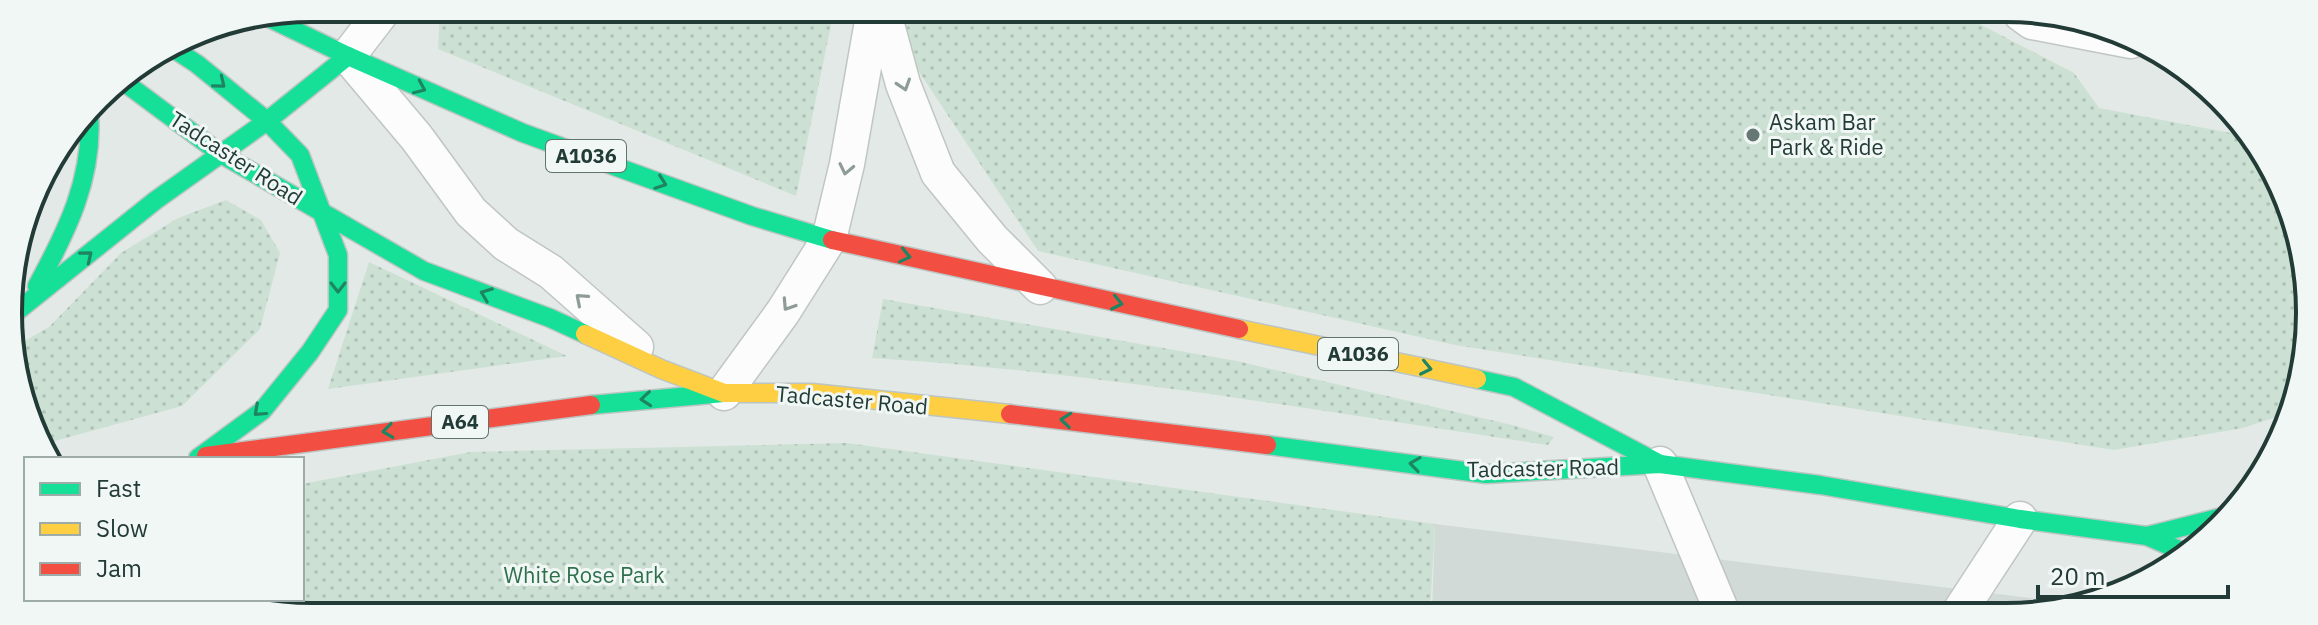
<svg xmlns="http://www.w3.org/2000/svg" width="2318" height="625" font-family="'IBM Plex Sans',sans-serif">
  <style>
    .built { fill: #d1dad6 }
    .grass { fill: url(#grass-dots) }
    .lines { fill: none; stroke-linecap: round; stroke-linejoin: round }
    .lane-casing { stroke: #c0c6c3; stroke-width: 37 }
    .fast-casing { stroke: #bcc5c3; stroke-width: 21 }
    .slow-casing { stroke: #bcc5c3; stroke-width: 21 }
    .jam-casing { stroke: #bcc5c3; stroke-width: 21 }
    .lane { stroke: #fbfcfb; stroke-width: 34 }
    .fast { stroke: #16e098; stroke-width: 18 }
    .slow { stroke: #ffcf43; stroke-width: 18 }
    .jam { stroke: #f24e42; stroke-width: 18 }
    .oneway { stroke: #1d8562 }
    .oneway2 { stroke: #8e9c98 }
    .poi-dot { fill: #667874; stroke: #f1f7f5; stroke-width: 3 }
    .labels { text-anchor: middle; stroke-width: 6; stroke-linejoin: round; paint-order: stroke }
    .shield { fill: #f1f7f5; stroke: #60736f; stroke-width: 2 }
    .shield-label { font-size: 20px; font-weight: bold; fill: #223b36 }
    .poi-label { font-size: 22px; fill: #223b36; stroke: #f1f7f5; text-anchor: start }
    .street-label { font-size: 22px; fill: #223b36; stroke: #f1f7f5 }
    .park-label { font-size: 22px; fill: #2e704c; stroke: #f1f7f5 }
    .rim { fill: none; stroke: #223b36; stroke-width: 4 }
  </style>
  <defs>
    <pattern id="grass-dots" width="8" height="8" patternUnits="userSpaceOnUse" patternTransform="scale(2)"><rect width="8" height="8" fill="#cce1d4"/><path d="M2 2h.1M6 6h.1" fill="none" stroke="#afc2b7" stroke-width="1.8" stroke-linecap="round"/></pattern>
  </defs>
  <rect width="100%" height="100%" fill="#e3e9e6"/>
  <polygon class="built" points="1435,524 2078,604 2045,614 1432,613"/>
  <g class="grass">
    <polygon points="440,8 834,10 796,196 438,49"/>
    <polygon points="878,10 1958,13 2074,73 2099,108 2252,137 2258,143 2304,253 2304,371 2291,412 2243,428 2114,450 1455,345 1038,251"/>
    <polygon points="226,200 261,220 280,253 260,329 182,406 44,444 19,392 14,347 49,327 121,253 178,218"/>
    <polygon points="369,262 567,356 328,389"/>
    <path d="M883,299L1237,361L1512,425L1554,437L1548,445C1324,412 1099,372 872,358Z"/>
    <polygon points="847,443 1435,524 1430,613 254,611 221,599 302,599 302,484 471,452"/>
  </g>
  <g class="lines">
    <g class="lane-casing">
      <g id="lane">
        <polyline points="385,8 348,56 417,138 471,212 506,244 551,272 636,347"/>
        <polyline points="883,10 903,84 938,173 992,239 1040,287"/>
        <polyline points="2021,14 2032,22 2131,41"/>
        <polyline points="724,393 783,312 829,239 847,164 874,10"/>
        <polyline points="1660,464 1723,614"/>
        <polyline points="1958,614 2020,519"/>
      </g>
    </g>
    <g class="fast-casing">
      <g id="fast">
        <polyline points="267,17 348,56 523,133 752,216 832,240"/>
        <polyline points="171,47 197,64 267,121 300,155 338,255 338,310 310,352 262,411 198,458"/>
        <polyline points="120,79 221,154 424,271 550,318 585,334"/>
        <path d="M37,286C67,231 94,177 89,113"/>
        <polyline points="11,316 156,200 267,121 348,56"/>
        <polyline points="1477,379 1514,387 1660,464"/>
        <polyline points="591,405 724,393"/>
        <polyline points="1267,445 1486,474 1660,464 1820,485 2020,519 2147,536 2186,553"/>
        <polyline points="2147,536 2230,515"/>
      </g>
    </g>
    <g class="slow-casing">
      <g id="slow">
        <polyline points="1239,329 1477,379"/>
        <polyline points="585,334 661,369 724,393 812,393 1010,414"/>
      </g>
    </g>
    <g class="jam-casing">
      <g id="jam">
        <polyline points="832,240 1239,329"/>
        <polyline points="1010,414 1267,445"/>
        <polyline points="206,456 591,405"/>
      </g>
    </g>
    <use href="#lane" class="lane"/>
    <use href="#fast" class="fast"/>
    <use href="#slow" class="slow"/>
    <use href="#jam" class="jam"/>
  </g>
  <defs><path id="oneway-chevron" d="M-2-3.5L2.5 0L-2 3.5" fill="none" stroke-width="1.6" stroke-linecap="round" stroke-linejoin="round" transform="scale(2)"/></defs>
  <g class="oneway">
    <use href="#oneway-chevron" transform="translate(220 83) rotate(39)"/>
    <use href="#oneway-chevron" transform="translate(420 88) rotate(24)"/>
    <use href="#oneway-chevron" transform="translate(661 183) rotate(20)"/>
    <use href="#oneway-chevron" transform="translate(87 256) rotate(-39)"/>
    <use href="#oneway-chevron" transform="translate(905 256) rotate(13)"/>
    <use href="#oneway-chevron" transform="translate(338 287) rotate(90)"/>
    <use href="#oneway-chevron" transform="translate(486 294) rotate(-159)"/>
    <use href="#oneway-chevron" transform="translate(1117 303) rotate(12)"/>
    <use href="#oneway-chevron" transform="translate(1426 368) rotate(12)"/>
    <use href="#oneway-chevron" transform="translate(646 399) rotate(175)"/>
    <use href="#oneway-chevron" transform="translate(259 411) rotate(138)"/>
    <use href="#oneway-chevron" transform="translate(1066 420) rotate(-174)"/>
    <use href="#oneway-chevron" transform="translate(388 431) rotate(173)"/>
    <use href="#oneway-chevron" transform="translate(1415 464) rotate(-172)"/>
  </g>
  <g class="oneway2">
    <use href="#oneway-chevron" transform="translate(904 85) rotate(72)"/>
    <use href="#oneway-chevron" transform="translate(846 169) rotate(102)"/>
    <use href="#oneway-chevron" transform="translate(581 299) rotate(-139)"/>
    <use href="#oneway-chevron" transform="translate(788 305) rotate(123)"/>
  </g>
  <circle class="poi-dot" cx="1753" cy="135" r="8"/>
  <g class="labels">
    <g class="shield">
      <rect x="546" y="140" width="80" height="32" rx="6"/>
      <rect x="1318" y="338" width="80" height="32" rx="6"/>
      <rect x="432" y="406" width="56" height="32" rx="6"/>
    </g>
    <g class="shield-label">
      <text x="586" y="163">A1036</text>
      <text x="1358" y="361">A1036</text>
      <text x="460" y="429">A64</text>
    </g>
    <g class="poi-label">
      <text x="1769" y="130">Askam Bar<tspan x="1769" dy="25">Park &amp; Ride</tspan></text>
    </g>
    <g class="street-label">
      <text transform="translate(236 158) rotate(33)" y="8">Tadcaster Road</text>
      <text transform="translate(852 400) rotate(5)" y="8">Tadcaster Road</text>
      <text transform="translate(1543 468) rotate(-1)" y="8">Tadcaster Road</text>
    </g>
    <g class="park-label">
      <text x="584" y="583">White Rose Park</text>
    </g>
  </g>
  <path d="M0 0H2318V625H0ZM312 22H2006A290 290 0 0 1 2296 312V313A290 290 0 0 1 2006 603H312A290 290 0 0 1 22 313V312A290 290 0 0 1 312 22Z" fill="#f1f7f5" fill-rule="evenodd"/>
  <path class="rim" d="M312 22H2006A290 290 0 0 1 2296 312V313A290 290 0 0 1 2006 603H312A290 290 0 0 1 22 313V312A290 290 0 0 1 312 22Z"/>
  <rect x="24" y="457" width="280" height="144" fill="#f1f7f5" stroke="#9eaca9" stroke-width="2"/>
  <rect x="40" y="483" width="40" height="12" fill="#16e098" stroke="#9eaca9" stroke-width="2"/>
  <text x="96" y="497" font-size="24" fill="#223b36">Fast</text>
  <rect x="40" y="523" width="40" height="12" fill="#ffcf43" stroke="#9eaca9" stroke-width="2"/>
  <text x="96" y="537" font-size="24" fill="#223b36">Slow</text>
  <rect x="40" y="563" width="40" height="12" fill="#f24e42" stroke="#9eaca9" stroke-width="2"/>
  <text x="96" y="577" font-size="24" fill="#223b36">Jam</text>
  <path d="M2038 585v12h190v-12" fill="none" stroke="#223b36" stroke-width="4"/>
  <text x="2050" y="585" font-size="24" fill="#223b36" stroke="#f1f7f5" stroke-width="6" paint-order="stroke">20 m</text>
</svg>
